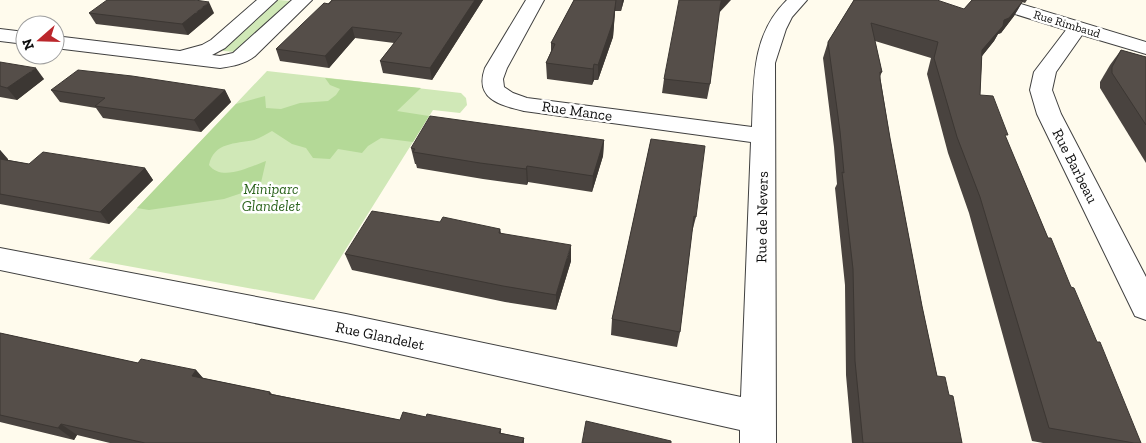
<svg xmlns="http://www.w3.org/2000/svg" width="1146" height="443" font-family="'Zilla Slab',serif">
  <style>
    .green { fill: #d0e8b7 }
    .forest { fill: #b4d997 }
    .lines { fill: none; stroke-linecap: round; stroke-linejoin: round }
    .minor-casing { stroke: #404040; stroke-width: 2 }
    .minor { fill: #fff; fill-rule: evenodd }
    .wall { fill: #49433f }
    .shaded-wall { fill: #3c3733 }
    .building { fill: #554e49; stroke: #3c3733 }
    .labels { text-anchor: middle; stroke-width: 5; stroke-linejoin: round; paint-order: stroke }
    .far-street-label { font-size: 12px; fill: #0d0d0d; stroke: #fff }
    .street-label { font-size: 15px; fill: #0d0d0d; stroke: #fff }
    .park-label { font-size: 15px; font-style: italic; fill: #2c641e; stroke: #fff }
  </style>
  <rect width="100%" height="100%" fill="#fffbed"/>
  <g class="green">
    <polygon points="278,0 292,1 235,52 223,51 224,47"/>
    <polygon points="267,71 461,93 466,98 467,105 460,113 433,110 314,300 89,259"/>
  </g>
  <path class="forest" d="M325,78L421,88L397,111L429,116L413,142L381,138L368,146L362,153L338,149L330,159L313,158L306,148L292,144L272,131C266,134 260,138 254,140C235,144 214,142 209,165C222,182 249,167 266,161L260,187L224,199L149,210L137,208L236,104L265,96L266,108L281,109L300,103L328,101L336,95L340,89L330,85Z"/>
  <g class="lines">
    <g class="minor-casing">
      <g id="minor">
        <path d="M257,0H277L225,48L212,55L220,56L233,53L292,0H312L255,56C245,64 233,66 220,68L55,48V36L180,51L202,45L211,40Z"/>
        <path d="M526,0H544L507,68L503,79L504,87L513,93L527,98L752,127C754,81 751,35 787,0H807L792,17L786,29L775,63L776,443H740V430L346,342L0,270V248L346,314L741,397L751,142L524,111C500,105 474,99 485,68Z"/>
        <polygon points="980,0 1008,0 1146,42 1146,54 1082,35 1056,72 1052,90 1061,114 1146,277 1146,320 1135,316 1037,114 1030,90 1034,72 1066,30 983,4"/>
        <polygon points="0,29 25,32 25,44 0,41"/>
      </g>
    </g>
    <use href="#minor" class="minor"/>
  </g>
  <g class="wall">
    <polygon points="332,0 483,0 432,80 383,73 380,61 394,43 355,38 329,68 280,61 276,49"/>
    <polygon points="574,0 624,0 621,11 615,11 613,37 598,80 594,80 592,85 547,79 546,63 551,51 551,43"/>
    <polygon points="854,0 964,9 972,0 1027,0 1025,3 1022,2 1014,16 1001,33 998,34 994,41 982,56 980,95 1006,138 1048,238 1141,443 1043,443 1032,441 969,213 948,153 927,74 931,58 875,41 882,72 880,76 890,138 922,306 937,376 949,395 962,443 852,443 846,375 845,285 835,188 837,184 834,147 823,58 828,42"/>
    <polygon points="89,13 214,13 188,35 96,24"/>
    <polygon points="719,13 710,84 707,99 662,93 664,79"/>
    <polygon points="1121,50 1146,57 1146,163 1100,88 1100,82 1110,65"/>
    <polygon points="0,62 44,79 17,100 0,97"/>
    <polygon points="51,90 225,90 231,102 201,132 103,118 96,108 60,102"/>
    <polygon points="651,139 696,217 692,232 680,332 677,347 611,335 612,319"/>
    <polygon points="604,140 603,156 592,192 528,182 527,185 483,179 417,168 416,164 415,164 411,148"/>
    <polygon points="0,150 8,160 29,164 145,168 153,180 109,224 0,204"/>
    <polygon points="440,222 500,229 501,233 571,261 556,310 505,302 352,270 345,254"/>
    <polygon points="0,333 138,363 196,370 203,378 270,392 272,394 400,420 426,417 501,429 501,433 524,438 524,443 110,443 77,435 74,440 0,422"/>
  </g>
  <g class="shaded-wall">
    <polygon points="475,0 483,0 432,80 430,68"/>
    <polygon points="616,0 613,37 598,80 598,65"/>
    <polygon points="622,0 624,0 621,11"/>
    <polygon points="721,0 731,0 718,14"/>
    <polygon points="1023,1 1014,16 1001,33 998,34 994,41 974,66 982,50 1004,20"/>
    <polygon points="209,2 214,13 188,35 182,24"/>
    <polygon points="352,27 355,38 329,68 325,56"/>
    <polygon points="594,64 594,80 592,85 593,69"/>
    <polygon points="36,68 44,79 17,100 7,88"/>
    <polygon points="225,90 231,102 201,132 194,120"/>
    <polygon points="604,140 603,156 592,192 593,176"/>
    <polygon points="0,150 8,159 9,171 0,161"/>
    <polygon points="527,166 528,182 527,185 526,169"/>
    <polygon points="145,168 153,180 109,224 100,212"/>
    <polygon points="571,245 571,261 556,310 556,295"/>
    <polygon points="196,370 207,383 192,376"/>
    <polygon points="61,424 77,435 74,440 58,428"/>
  </g>
  <g class="building">
    <polygon points="107,0 195,0 209,2 182,24 89,13"/>
    <polygon points="332,0 475,0 430,68 380,61 402,33 352,27 325,56 276,49 324,3 329,4"/>
    <polygon points="574,0 616,0 613,22 598,65 594,64 593,69 546,63 555,44 551,43"/>
    <polygon points="679,0 721,0 710,84 664,79"/>
    <polygon points="854,0 937,0 964,9 972,0 1020,0 1023,1 1009,18 1004,20 1003,26 982,50 980,95 993,96 1008,135 1005,135 1048,238 1051,238 1071,287 1074,288 1097,342 1100,342 1141,443 1134,443 1049,428 980,197 957,137 934,58 938,42 871,23 882,72 880,72 880,79 890,138 922,306 937,376 945,377 949,395 953,396 962,443 863,443 855,361 853,269 842,172 844,173 840,131 828,42"/>
    <polygon points="1121,50 1146,57 1146,125 1112,73 1112,67"/>
    <polygon points="0,62 36,68 7,88 0,86"/>
    <polygon points="78,70 132,76 225,90 194,120 95,106 105,98 51,90"/>
    <polygon points="430,116 604,140 593,176 527,166 526,169 480,163 413,152 415,149 411,148"/>
    <polygon points="651,139 705,146 696,217 694,216 680,332 612,319"/>
    <polygon points="43,152 145,168 100,212 0,194 0,159 29,164"/>
    <polygon points="372,211 440,222 443,217 500,229 499,233 571,245 556,295 503,286 345,254"/>
    <polygon points="0,333 138,363 141,359 196,370 192,376 270,392 269,394 400,420 403,412 426,417 427,414 501,429 499,433 524,438 522,443 145,443 61,424 58,428 0,415"/>
    <polygon points="586,421 671,441 671,443 582,443"/>
  </g>
  <g class="labels">
    <g class="far-street-label">
      <text transform="translate(1067 24) rotate(17)" y="4">Rue Rimbaud</text>
    </g>
    <g class="street-label">
      <text transform="translate(577 111) rotate(8)" y="5">Rue Mance</text>
      <text transform="translate(1075 166) rotate(63)" y="5">Rue Barbeau</text>
      <text transform="translate(762 217) rotate(-89)" y="5">Rue de Nevers</text>
      <text transform="translate(380 336) rotate(12)" y="5">Rue Glandelet</text>
    </g>
    <g class="park-label">
      <text x="271" y="194">Miniparc<tspan x="271" dy="17">Glandelet</tspan></text>
    </g>
  </g>
  <g transform="translate(40 40) rotate(250)"><circle r="24" fill="#ffffff" stroke="#9e9e9e"/>
  <path d="M0-4L9 19L0 12L-9 19Z" fill="#bb272c"/>
  <text y="-8" font-size="14" font-weight="bold" text-anchor="middle" fill="#0d0d0d">N</text>
  </g>
</svg>
